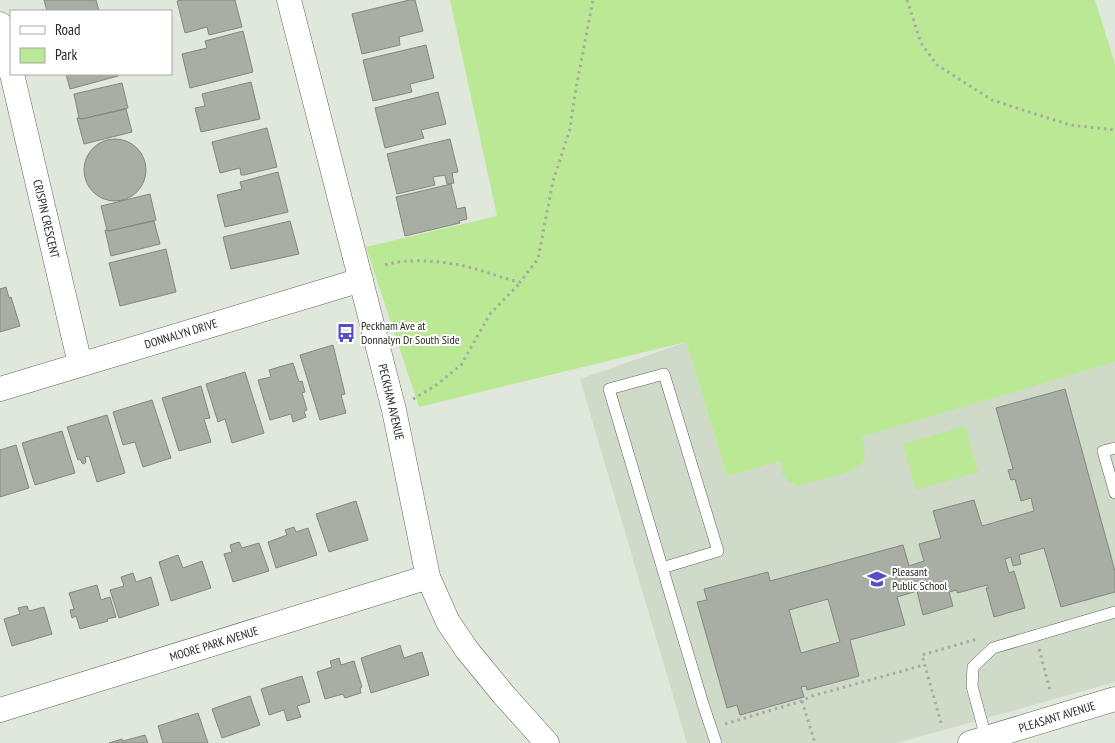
<svg xmlns="http://www.w3.org/2000/svg" width="1115" height="743" font-family="'PT Sans Narrow',sans-serif">
  <style>
    .built { fill: #d0dac8 }
    .green { fill: #bbe895 }
    .building { fill: #a8aea4; stroke: #82887e; fill-rule: evenodd }
    .lines { fill: none; stroke-linecap: round; stroke-linejoin: round }
    .lane-casing { stroke: #5f655b; stroke-width: 12 }
    .street-casing { stroke: #5f655b; stroke-width: 25 }
    .path { stroke: #a6aca2; stroke-width: 3; stroke-dasharray: 2.5 4; stroke-linecap: butt }
    .lane { stroke: #fff; stroke-width: 11 }
    .street { stroke: #fff; stroke-width: 24 }
    .labels { text-anchor: middle; stroke-width: 4; stroke-linejoin: round; paint-order: stroke }
    .street-label { font-size: 12px; fill: #272925; stroke: #fff }
    .poi-label { font-size: 12px; fill: #272925; stroke: #fff; text-anchor: start }
  </style>
  <rect width="100%" height="100%" fill="#e0e7db"/>
  <polygon class="built" points="686,342 727,476 1115,362 1115,682 897,743 687,743 580,379"/>
  <g class="green">
    <path d="M450,0H1095L1115,64V362L861,437C866,444 865,453 863,462L852,471L799,486L788,481L782,473L781,461L727,476L686,342L419,407L366,247L497,216Z"/>
    <polygon points="965,426 978,472 916,490 903,444"/>
  </g>
  <g class="building">
    <polygon points="44,0 96,0 99,11 47,11"/>
    <polygon points="182,0 235,0 242,27 209,35 207,27 185,33 177,1"/>
    <polygon points="409,0 415,0 423,31 399,37 400,45 362,54 352,14"/>
    <polygon points="243,31 253,72 190,88 182,54 207,48 205,41"/>
    <polygon points="426,45 434,78 410,84 412,92 373,101 363,60"/>
    <polygon points="66,74 118,74 118,76 70,89"/>
    <polygon points="251,82 260,119 201,132 195,108 205,106 202,94"/>
    <polygon points="122,83 128,108 82,119 79,118 74,94"/>
    <polygon points="438,92 446,124 421,130 424,138 385,148 375,108"/>
    <polygon points="126,109 132,132 84,144 77,118 82,119"/>
    <polygon points="267,128 277,167 244,175 241,175 240,168 220,173 212,142"/>
    <circle cx="115" cy="170" r="31"/>
    <polygon points="450,139 458,172 452,173 454,183 447,184 445,175 433,177 435,185 397,194 387,154"/>
    <polygon points="278,172 288,212 225,227 217,195 242,189 240,182"/>
    <polygon points="451,184 457,209 465,207 467,219 459,221 460,223 405,236 396,197"/>
    <polygon points="150,194 156,220 109,231 107,230 101,206"/>
    <polygon points="154,221 160,244 111,256 105,230 109,231"/>
    <polygon points="290,221 299,254 231,269 223,237"/>
    <polygon points="166,249 176,292 120,306 109,263"/>
    <polygon points="6,287 9,298 11,297 20,326 0,332 0,289"/>
    <polygon points="333,345 345,394 341,395 346,413 320,420 300,355"/>
    <polygon points="293,363 299,382 302,381 305,392 302,393 307,410 304,411 306,417 293,422 291,414 270,420 258,380 271,377 269,370"/>
    <polygon points="245,372 264,433 232,443 225,419 218,422 206,384"/>
    <polygon points="201,386 210,418 204,419 211,442 179,451 162,398"/>
    <path d="M1065,389L1115,571V592L1061,607L1044,548L1019,555L1021,564L1013,566L1011,557L1005,559L1009,573L1014,571L1025,608L994,617L986,588H989L987,585L957,593V590L949,592L953,606L923,615L917,591L897,597L905,625L850,640L859,676L807,690L806,686L801,687L804,697L740,715L737,705L727,708L697,602L707,600L704,589L768,572L770,581L903,545L909,566L924,561L919,544L941,538L933,511L974,500L982,526L1034,511L1031,498L1021,501L1015,479L1011,480L1008,470L1013,469L996,408ZM828,599L840,642L801,653L789,610Z"/>
    <polygon points="152,400 171,458 143,467 135,442 123,445 113,412"/>
    <polygon points="107,415 125,473 97,482 89,456 85,457 86,462 84,464 82,463 80,459 78,460 67,427"/>
    <polygon points="62,431 75,473 35,485 22,443"/>
    <polygon points="16,445 29,488 0,497 0,450"/>
    <polygon points="356,501 368,540 329,552 316,514"/>
    <polygon points="294,527 296,532 308,528 317,555 276,568 268,542 287,535 285,530"/>
    <polygon points="239,542 242,548 259,543 269,571 233,582 224,554 232,552 230,545"/>
    <polygon points="178,555 183,568 202,561 211,588 171,601 159,562"/>
    <polygon points="133,573 136,582 151,577 159,605 119,618 110,590 124,586 121,577"/>
    <polygon points="97,585 101,600 110,597 116,617 107,619 108,621 80,629 76,616 72,618 70,610 74,609 69,593"/>
    <polygon points="27,606 29,611 44,607 52,634 12,646 4,619 20,614 18,608"/>
    <polygon points="400,645 404,658 422,652 429,675 371,693 361,658"/>
    <polygon points="339,658 341,665 354,661 362,687 360,688 361,693 345,698 343,694 325,699 317,672 332,667 330,661"/>
    <polygon points="302,676 310,702 297,706 301,717 287,721 284,710 269,715 261,689"/>
    <polygon points="250,696 260,725 222,738 212,709"/>
    <polygon points="198,713 208,743 163,743 158,726"/>
    <polygon points="145,735 148,743 109,743 122,739 123,741"/>
  </g>
  <g class="lines">
    <g class="lane-casing">
      <g id="lane">
        <polyline points="1115,448 1103,451 1115,493"/>
        <polyline points="662,568 718,551 664,374 609,389 703,704 716,743"/>
        <polyline points="986,738 972,686 973,667 993,648 1115,612"/>
      </g>
    </g>
    <g class="street-casing">
      <g id="street">
        <polyline points="289,0 394,410 428,577 448,622 467,650 503,694 547,743"/>
        <polyline points="0,24 11,72"/>
        <polyline points="12,74 80,364"/>
        <polyline points="0,389 361,280"/>
        <polyline points="0,710 428,577"/>
        <polyline points="970,743 1115,699"/>
      </g>
    </g>
    <g class="path">
      <polyline points="907,0 921,43 937,65 992,100 1070,125 1115,130"/>
      <path d="M385,265C408,258 436,261 460,265C480,269 500,278 520,282L538,259L553,181L570,129L575,94L593,0"/>
      <polyline points="413,399 435,386 461,365 490,314 520,283"/>
      <polyline points="1039,649 1050,690"/>
      <polyline points="802,701 815,743"/>
      <polyline points="941,723 922,655 977,639"/>
      <polyline points="725,724 802,701 812,696 924,665"/>
    </g>
    <use href="#lane" class="lane"/>
    <use href="#street" class="street"/>
  </g>
  <defs>
    <g id="bus-bare" transform="scale(1.5)"><path d="M-5-6H5V4H4V6H2V4H-2V6H-4V4H-5ZM-3.5-4V0h7V-4ZM-3.5 1.2v1.5H-2V1.2ZM2 1.2v1.5H3.5V1.2Z" fill="#574dc5" stroke="#fff" stroke-width="2.5" paint-order="stroke"/></g>
    <g id="school-bare" transform="scale(1.5)"><path d="M0-5L7-2L0 1L-7-2ZM-4 1L0 2.5L4 1V4Q0 6-4 4Z" fill="#574dc5" stroke="#fff" stroke-width="2.5" paint-order="stroke"/></g>
  </defs>
  <g fill-rule="evenodd">
    <use href="#bus-bare" x="346" y="333"/>
    <use href="#school-bare" x="877" y="579"/>
  </g>
  <g class="labels">
    <g class="street-label">
      <text transform="translate(46 219) rotate(77)" y="4">CRISPIN CRESCENT</text>
      <text transform="translate(181 334) rotate(-17)" y="4">DONNALYN DRIVE</text>
      <text transform="translate(391 402) rotate(77)" y="4">PECKHAM AVENUE</text>
      <text transform="translate(214 644) rotate(-17)" y="4">MOORE PARK AVENUE</text>
      <text transform="translate(1057 717) rotate(-17)" y="4">PLEASANT AVENUE</text>
    </g>
    <g class="poi-label">
      <text x="361" y="330">Peckham Ave at<tspan x="361" dy="14">Donnalyn Dr South Side</tspan></text>
      <text x="892" y="576">Pleasant<tspan x="892" dy="14">Public School</tspan></text>
    </g>
  </g>
  <rect x="10" y="10" width="162" height="65" fill="#ffffff" stroke="#a9a9a8"/>
  <rect x="20" y="26" width="25" height="8" fill="#ffffff" stroke="#a9a9a8"/>
  <text x="55" y="35" font-size="15" fill="#272925">Road</text>
  <rect x="20" y="48" width="25" height="15" fill="#bbe895" stroke="#a9a9a8"/>
  <text x="55" y="60" font-size="15" fill="#272925">Park</text>
</svg>
